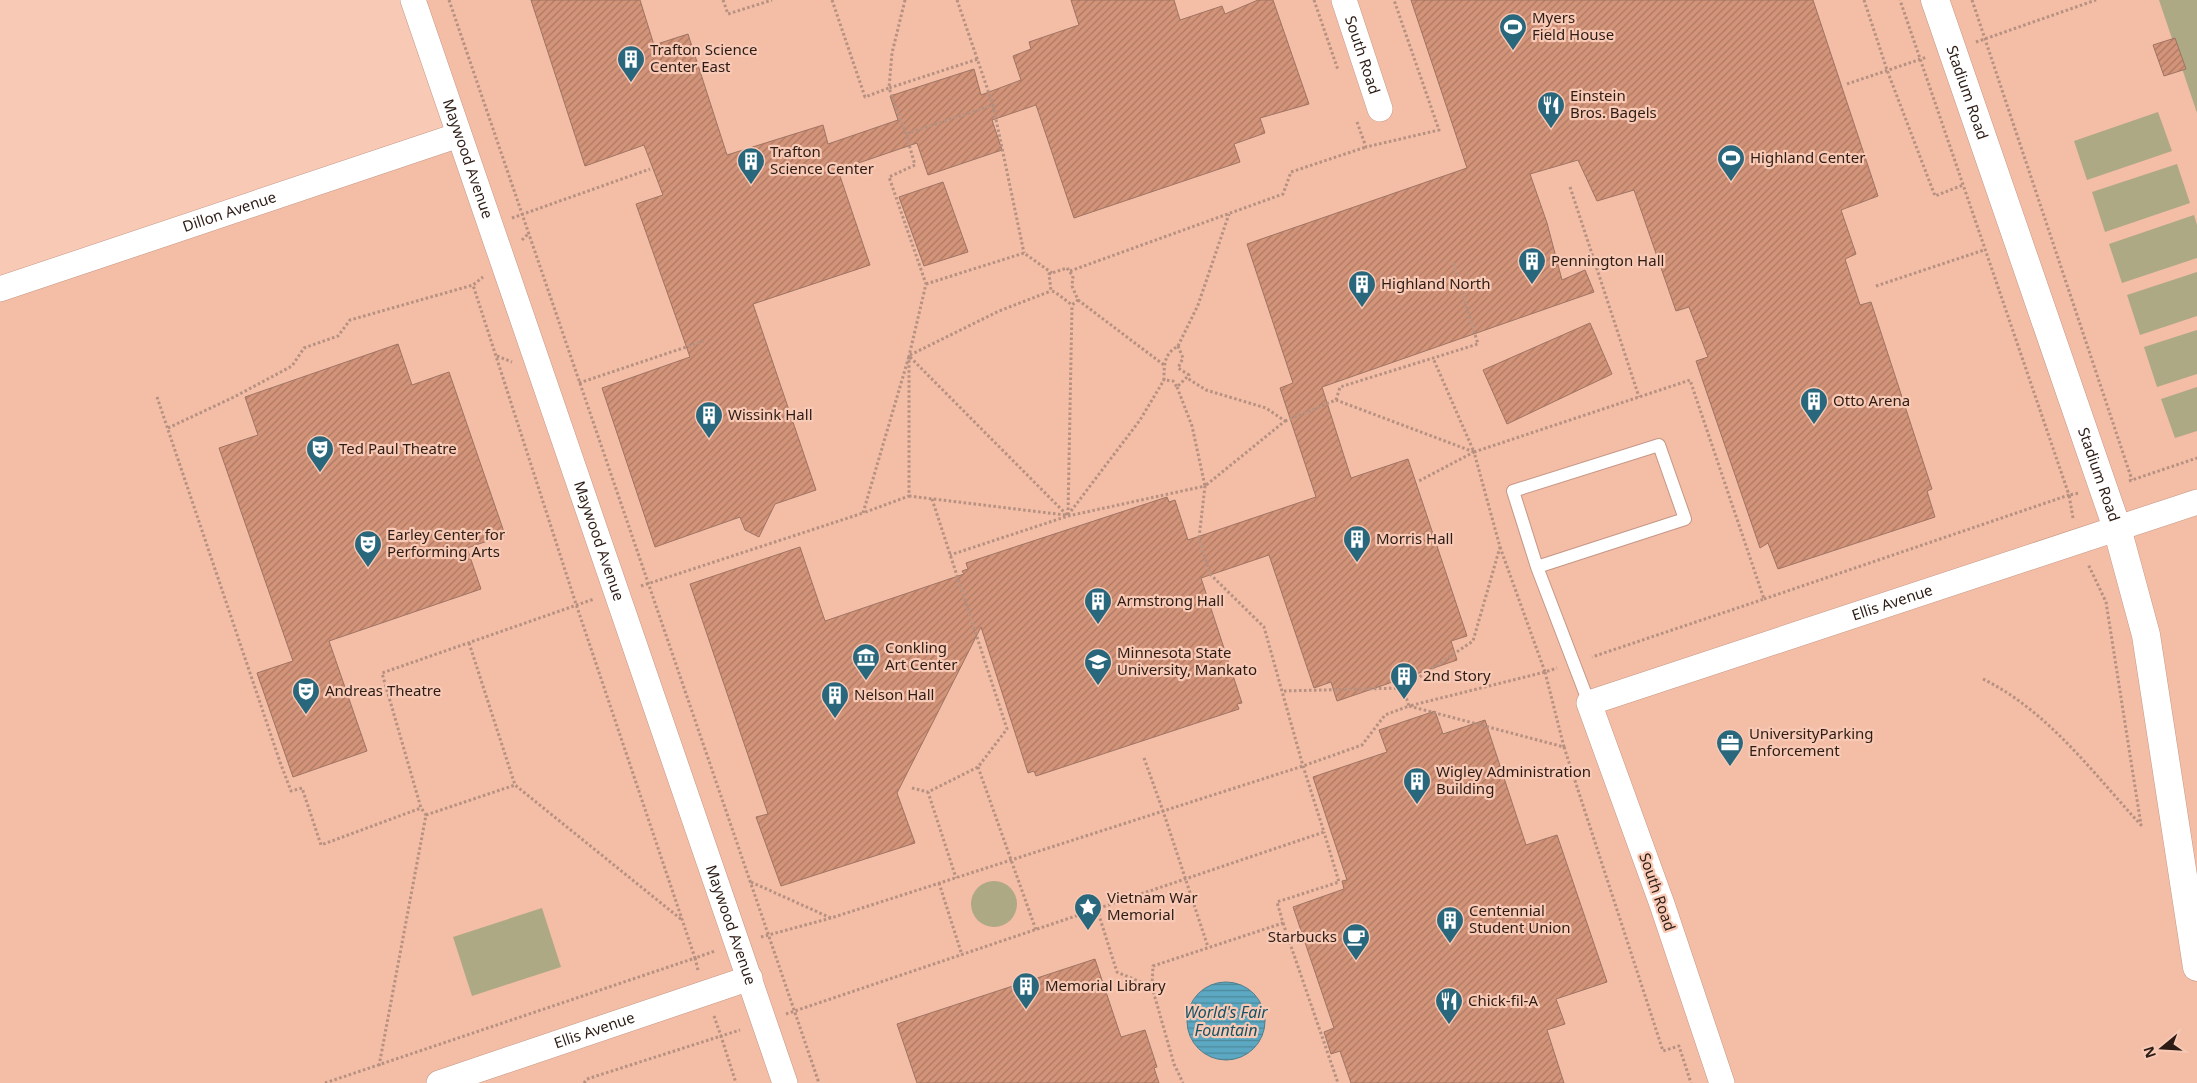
<svg xmlns="http://www.w3.org/2000/svg" width="2197" height="1083" font-family="'Noto Sans',sans-serif">
  <style>
    .built { fill: #f3bda6 }
    .green { fill: #ada984 }
    .water { fill: url(#water-rules); stroke: #4e7e8e }
    .building { fill: url(#building-hatch); stroke: #9f7463 }
    .lines { fill: none; stroke-linecap: round; stroke-linejoin: round }
    .lane-casing { stroke: #c59785; stroke-width: 14 }
    .street-casing { stroke: #c59785; stroke-width: 26 }
    .secondary-casing { stroke: #c59785; stroke-width: 29 }
    .path { stroke: #b69181; stroke-width: 3; stroke-dasharray: 2.5 2.5; stroke-linecap: butt }
    .lane { stroke: #fff; stroke-width: 12 }
    .street { stroke: #fff; stroke-width: 25 }
    .secondary { stroke: #fff; stroke-width: 28 }
    .labels { text-anchor: middle; stroke-width: 4.5; stroke-linejoin: round; paint-order: stroke }
    .poi-label { font-size: 15px; fill: #2d1c15; stroke: #f8c9b5; text-anchor: start }
    .street-label { font-size: 15px; fill: #2d1c15; stroke: #f8c9b5 }
    .water-label { font-size: 16px; font-style: italic; fill: #145366; stroke: #f8c9b5 }
  </style>
  <defs>
    <pattern id="water-rules" width="6" height="5" patternUnits="userSpaceOnUse" patternTransform="scale(1.25)"><rect width="6" height="5" fill="#5ca8c2"/><path d="M0 2.5h6" fill="none" stroke="#4c889c"/></pattern>
    <pattern id="building-hatch" width="6" height="6" patternUnits="userSpaceOnUse" patternTransform="scale(1.25)"><rect width="6" height="6" fill="#d3947a"/><path d="M-1 1l2-2M0 6l6-6M5 7l2-2" fill="none" stroke="#ac7863"/></pattern>
  </defs>
  <rect width="100%" height="100%" fill="#f8c9b5"/>
  <polygon class="built" points="414,0 2197,0 2197,1083 0,1083 0,289 459,135"/>
  <g class="green">
    <polygon points="2159,0 2197,0 2197,113"/>
    <polygon points="2158,112 2172,151 2087,180 2074,141"/>
    <polygon points="2177,164 2190,203 2105,232 2092,192"/>
    <polygon points="2194,215 2197,225 2197,258 2122,283 2109,244"/>
    <polygon points="2197,272 2197,316 2140,335 2127,295"/>
    <polygon points="2197,330 2197,374 2157,387 2144,347"/>
    <polygon points="2197,387 2197,431 2175,438 2161,399"/>
    <circle cx="994" cy="904" r="23"/>
    <polygon points="542,908 561,967 472,996 453,937"/>
  </g>
  <circle class="water" cx="1226" cy="1021" r="39"/>
  <g class="building">
    <polygon points="531,0 640,0 654,45 688,34 727,155 823,125 828,144 898,120 890,96 974,69 981,95 1021,80 1013,56 1031,49 1029,42 1079,25 1071,0 1174,0 1180,20 1222,6 1225,14 1258,0 1273,0 1309,104 1260,118 1265,133 1234,144 1240,162 1074,218 1036,105 992,120 1002,150 928,175 917,143 838,170 870,265 753,304 816,490 775,504 759,537 745,530 740,517 655,547 602,388 690,357 636,204 663,195 644,145 585,166"/>
    <polygon points="1411,0 1813,0 1878,196 1841,210 1856,254 1845,259 1860,305 1871,302 1932,489 1927,491 1935,517 1778,569 1768,543 1760,548 1696,361 1708,357 1689,307 1676,311 1634,190 1597,201 1578,160 1530,174 1547,223 1562,280 1585,270 1594,292 1322,387 1351,478 1408,459 1467,636 1451,641 1457,660 1337,701 1331,682 1314,688 1269,555 1201,578 1242,703 1237,704 1239,709 1036,776 1034,771 1028,773 981,627 897,793 915,843 781,886 756,817 768,814 690,584 800,547 825,621 964,574 962,571 968,569 966,563 1167,497 1169,502 1175,500 1188,540 1316,497 1280,388 1293,383 1247,244 1467,168"/>
    <polygon points="2175,38 2186,69 2164,76 2153,45"/>
    <polygon points="943,182 968,252 924,266 899,197"/>
    <polygon points="1590,323 1612,374 1507,424 1483,370"/>
    <polygon points="398,344 412,385 449,372 505,535 467,548 481,589 329,641 367,751 293,777 257,673 293,661 219,448 258,435 245,397"/>
    <polygon points="1435,711 1443,734 1485,720 1526,845 1557,835 1607,982 1556,999 1565,1024 1547,1030 1564,1083 1351,1083 1340,1051 1331,1054 1324,1032 1334,1028 1293,907 1344,889 1342,881 1347,880 1313,777 1387,752 1379,730"/>
    <polygon points="1095,959 1121,1037 1145,1030 1157,1067 1154,1068 1159,1083 917,1083 897,1024"/>
  </g>
  <g class="lines">
    <g class="lane-casing">
      <polyline id="lane" points="1537,567 1685,519 1659,445 1513,491 1537,567 1589,703"/>
    </g>
    <g class="street-casing">
      <g id="street">
        <path id="s1" d="M413,0L785,1083"/>
        <path id="s2" d="M1344,0L1380,109"/>
        <path id="s3" d="M0,289L459,135"/>
        <path id="s4" d="M439,1083L750,978"/>
        <path id="s5" d="M1722,1083L1662,904L1589,703L2197,502"/>
      </g>
    </g>
    <g class="secondary-casing">
      <g id="secondary">
        <path id="s6" d="M1935,0L2117,528L2146,635L2197,967"/>
      </g>
    </g>
    <g class="path">
      <polyline points="449,0 819,1083"/>
      <polyline points="723,0 728,14 772,0"/>
      <polyline points="832,0 865,97 889,88 906,134"/>
      <polyline points="905,0 892,53 889,88 978,59"/>
      <polyline points="957,0 993,105 906,134 915,165 889,177 926,284 909,356 909,496 863,513 909,356 1068,516"/>
      <polyline points="1314,0 1338,70"/>
      <polyline points="1864,0 1887,70 1935,196 1963,185"/>
      <polyline points="1972,0 2132,480"/>
      <polyline points="1976,42 2096,0"/>
      <polyline points="1847,84 1927,57"/>
      <polyline points="993,105 1024,253"/>
      <polyline points="1357,122 1366,147 1439,130 1394,0"/>
      <polyline points="1570,187 1639,397"/>
      <polyline points="512,218 650,169"/>
      <polyline points="522,240 529,233"/>
      <polygon points="1067,268 1073,276 1072,286 1078,300 1072,305 1055,292 1051,291 1049,274"/>
      <polyline points="1070,271 1283,194 1291,172 1366,147"/>
      <polyline points="926,284 1024,253 1052,273"/>
      <polyline points="1876,286 1984,250"/>
      <polyline points="1078,300 1164,365"/>
      <polyline points="1178,346 1198,305 1229,214"/>
      <path d="M1178,346L1183,358L1178,368L1189,375L1177,387L1173,381L1164,380C1164,364 1164,354 1178,346Z"/>
      <polyline points="910,355 999,311 1051,291"/>
      <polyline points="497,356 512,362"/>
      <polyline points="579,383 704,341"/>
      <polyline points="1177,387 1192,426 1205,486 1285,421 1266,408 1206,390 1187,378"/>
      <polyline points="157,397 280,762 291,791 302,788 321,845 421,808"/>
      <polyline points="1336,400 1340,387 1478,344 1453,262"/>
      <polyline points="1285,421 1336,400 1474,452 1433,358"/>
      <polyline points="168,428 234,397 292,366 304,348 338,336 350,320 473,285"/>
      <polyline points="1474,452 1690,380 1764,599 1592,657"/>
      <polyline points="2129,481 2197,458"/>
      <polyline points="909,496 1065,515"/>
      <polyline points="932,499 1007,729 978,767 928,792 956,878"/>
      <polyline points="1068,515 1072,305"/>
      <polyline points="1068,515 1140,420 1164,380"/>
      <polyline points="2073,518 2069,495 2079,493"/>
      <polyline points="1500,547 1545,672 1557,668"/>
      <polyline points="641,586 863,513"/>
      <polyline points="1764,599 2069,495 1900,0"/>
      <polyline points="469,643 515,785 682,920"/>
      <polygon points="1545,672 1564,747 1409,706"/>
      <path d="M1983,679C2048,711 2093,773 2141,825L2106,602L2088,564"/>
      <polyline points="1403,688 1473,641 1500,547 1474,452 1417,482"/>
      <polyline points="1564,747 1663,1051 1679,1046 1691,1083"/>
      <polyline points="1144,758 1163,811 1208,947"/>
      <polyline points="978,767 1036,930"/>
      <polyline points="912,788 928,792"/>
      <polyline points="426,815 515,785"/>
      <polyline points="751,882 831,918"/>
      <polyline points="939,883 962,955"/>
      <polyline points="1097,909 1117,972 1152,987 1153,966 1283,923 1277,902 1339,882 1324,832"/>
      <polyline points="1283,923 1338,1083"/>
      <polyline points="761,937 831,918 1303,766 1362,745 1385,715 1409,706 1403,688 1282,691"/>
      <polyline points="698,970 695,958 715,951"/>
      <polyline points="1152,987 1174,1064 1183,1083"/>
      <polyline points="786,1014 1324,832 1303,766 1264,627 1210,574 1199,538 1205,486 1068,516 950,555"/>
      <polyline points="714,1016 721,1036 740,1030"/>
      <polyline points="379,1066 426,815 421,808 382,673 594,599"/>
      <polyline points="325,1083 695,958 576,604 473,285 483,277"/>
      <polyline points="584,1083 587,1079 721,1036 736,1083"/>
    </g>
    <use href="#lane" class="lane"/>
    <use href="#street" class="street"/>
    <use href="#secondary" class="secondary"/>
  </g>
  <defs>
    <g id="stadium-pin" transform="scale(1.4375)"><path d="M0 17L-7.5 6A9.5 9.5 0 1 1 7.5 6Z" fill="#28677c" stroke="#f8c9b5"/><path d="M0-5a6.5 5 0 1 0 0 10a6.5 5 0 1 0 0-10ZM-3.5-1.8h7v3.6h-7Z" fill="#fff"/></g>
    <g id="building-pin" transform="scale(1.4375)"><path d="M0 17L-7.5 6A9.5 9.5 0 1 1 7.5 6Z" fill="#28677c" stroke="#f8c9b5"/><path d="M-4-6H4V6H1V3H-1V6H-4ZM-2.5-4.3h1.7v1.8h-1.7ZM.8-4.3h1.7v1.8H.8ZM-2.5-1h1.7V.8h-1.7ZM.8-1h1.7V.8H.8Z" fill="#fff"/></g>
    <g id="restaurant-pin" transform="scale(1.4375)"><path d="M0 17L-7.5 6A9.5 9.5 0 1 1 7.5 6Z" fill="#28677c" stroke="#f8c9b5"/><path d="M-5-6h1v4h1v-4h1v4h1v-4h1v5L-1.5 .5V6h-2V.5L-5-1ZM5-6V6H3V1.5H1.5Q1.5-4 5-6Z" fill="#fff"/></g>
    <g id="theatre-pin" transform="scale(1.4375)"><path d="M0 17L-7.5 6A9.5 9.5 0 1 1 7.5 6Z" fill="#28677c" stroke="#f8c9b5"/><path d="M-5-5.5Q0-4 5-5.5V0Q5 5 0 6Q-5 5-5 0ZM-3.3-2.5H-1v1.5H-3.3ZM1-2.5H3.3v1.5H1ZM-2.8 1Q0 5.5 2.8 1Z" fill="#fff"/></g>
    <g id="museum-pin" transform="scale(1.4375)"><path d="M0 17L-7.5 6A9.5 9.5 0 1 1 7.5 6Z" fill="#28677c" stroke="#f8c9b5"/><path d="M0-6L6-3V-2H-6V-3ZM-5-1h2V3h-2ZM-1-1h2V3h-2ZM3-1h2V3H3ZM-6 4H6V6H-6Z" fill="#fff"/></g>
    <g id="university-pin" transform="scale(1.4375)"><path d="M0 17L-7.5 6A9.5 9.5 0 1 1 7.5 6Z" fill="#28677c" stroke="#f8c9b5"/><path d="M0-5L7-2L0 1L-7-2ZM-4 1L0 2.5L4 1V4Q0 6-4 4Z" fill="#fff"/></g>
    <g id="office-pin" transform="scale(1.4375)"><path d="M0 17L-7.5 6A9.5 9.5 0 1 1 7.5 6Z" fill="#28677c" stroke="#f8c9b5"/><path d="M-6-3h4V-5.5h4V-3h4V5H-6ZM-1-4.5V-3h2v-1.5ZM-6 0V1H6V0Z" fill="#fff"/></g>
    <g id="sight-pin" transform="scale(1.4375)"><path d="M0 17L-7.5 6A9.5 9.5 0 1 1 7.5 6Z" fill="#28677c" stroke="#f8c9b5"/><path d="M0-6L1.8-2.2L6-1.7L2.9 1.2L3.7 5.4L0 3.3L-3.7 5.4L-2.9 1.2L-6-1.7L-1.8-2.2Z" fill="#fff"/></g>
    <g id="cafe-pin" transform="scale(1.4375)"><path d="M0 17L-7.5 6A9.5 9.5 0 1 1 7.5 6Z" fill="#28677c" stroke="#f8c9b5"/><path d="M-5.5-4.5H6V0H3Q3 3.5 0 3.5H-2.5Q-5.5 3.5-5.5 0ZM3-3.2v2h1.7v-2ZM-6 4.5H4V6H-6Z" fill="#fff"/></g>
  </defs>
  <g fill-rule="evenodd">
    <use href="#stadium-pin" x="1513" y="27"/>
    <use href="#building-pin" x="631" y="59"/>
    <use href="#restaurant-pin" x="1551" y="105"/>
    <use href="#stadium-pin" x="1731" y="158"/>
    <use href="#building-pin" x="751" y="161"/>
    <use href="#building-pin" x="1532" y="261"/>
    <use href="#building-pin" x="1362" y="284"/>
    <use href="#building-pin" x="1814" y="401"/>
    <use href="#building-pin" x="709" y="415"/>
    <use href="#theatre-pin" x="320" y="449"/>
    <use href="#building-pin" x="1357" y="539"/>
    <use href="#theatre-pin" x="368" y="544"/>
    <use href="#building-pin" x="1098" y="601"/>
    <use href="#museum-pin" x="866" y="657"/>
    <use href="#university-pin" x="1098" y="662"/>
    <use href="#building-pin" x="1404" y="676"/>
    <use href="#theatre-pin" x="306" y="691"/>
    <use href="#building-pin" x="835" y="695"/>
    <use href="#office-pin" x="1730" y="743"/>
    <use href="#building-pin" x="1417" y="781"/>
    <use href="#sight-pin" x="1088" y="907"/>
    <use href="#building-pin" x="1450" y="920"/>
    <use href="#cafe-pin" x="1356" y="937"/>
    <use href="#building-pin" x="1026" y="986"/>
    <use href="#restaurant-pin" x="1449" y="1001"/>
  </g>
  <g class="labels">
    <g class="poi-label">
      <text x="1532" y="23">Myers<tspan x="1532" dy="17">Field House</tspan></text>
      <text x="650" y="55">Trafton Science<tspan x="650" dy="17">Center East</tspan></text>
      <text x="1570" y="101">Einstein<tspan x="1570" dy="17">Bros. Bagels</tspan></text>
      <text x="770" y="157">Trafton<tspan x="770" dy="17">Science Center</tspan></text>
      <text x="1750" y="163">Highland Center</text>
      <text x="1551" y="266">Pennington Hall</text>
      <text x="1381" y="289">Highland North</text>
      <text x="1833" y="406">Otto Arena</text>
      <text x="728" y="420">Wissink Hall</text>
      <text x="339" y="454">Ted Paul Theatre</text>
      <text x="387" y="540">Earley Center for<tspan x="387" dy="17">Performing Arts</tspan></text>
      <text x="1376" y="544">Morris Hall</text>
      <text x="1117" y="606">Armstrong Hall</text>
      <text x="885" y="653">Conkling<tspan x="885" dy="17">Art Center</tspan></text>
      <text x="1117" y="658">Minnesota State<tspan x="1117" dy="17">University, Mankato</tspan></text>
      <text x="1423" y="681">2nd Story</text>
      <text x="325" y="696">Andreas Theatre</text>
      <text x="854" y="700">Nelson Hall</text>
      <text x="1749" y="739">UniversityParking<tspan x="1749" dy="17">Enforcement</tspan></text>
      <text x="1436" y="777">Wigley Administration<tspan x="1436" dy="17">Building</tspan></text>
      <text x="1107" y="903">Vietnam War<tspan x="1107" dy="17">Memorial</tspan></text>
      <text x="1469" y="916">Centennial<tspan x="1469" dy="17">Student Union</tspan></text>
      <text x="1337" y="942" text-anchor="end">Starbucks</text>
      <text x="1045" y="991">Memorial Library</text>
      <text x="1468" y="1006">Chick-fil-A</text>
    </g>
    <g class="street-label">
      <text dy="5" stroke="none"><textPath href="#s2" startOffset="58">South Road</textPath></text>
      <text dy="5" stroke="none"><textPath href="#s6" startOffset="98">Stadium Road</textPath></text>
      <text dy="5" stroke="none"><textPath href="#s1" startOffset="168">Maywood Avenue</textPath></text>
      <text dy="5" stroke="none"><textPath href="#s3" startOffset="242">Dillon Avenue</textPath></text>
      <text dy="5" stroke="none"><textPath href="#s6" startOffset="502">Stadium Road</textPath></text>
      <text dy="5" stroke="none"><textPath href="#s1" startOffset="572">Maywood Avenue</textPath></text>
      <text dy="5" stroke="none"><textPath href="#s5" startOffset="722">Ellis Avenue</textPath></text>
      <text transform="translate(1657 892) rotate(71)" y="5">South Road</text>
      <text dy="5" stroke="none"><textPath href="#s1" startOffset="978">Maywood Avenue</textPath></text>
      <text dy="5" stroke="none"><textPath href="#s4" startOffset="164">Ellis Avenue</textPath></text>
    </g>
    <g class="water-label">
      <text x="1226" y="1018">World's Fair<tspan x="1226" dy="18">Fountain</tspan></text>
    </g>
  </g>
  <g transform="translate(2162 1048) rotate(252)" stroke="#f8c9b5" stroke-width="4" paint-order="stroke">
  <path d="M0-4L9 19L0 12L-9 19Z" fill="#2d1c15"/>
  <text y="-8" font-size="14" font-weight="bold" text-anchor="middle" fill="#2d1c15">N</text>
  </g>
</svg>
